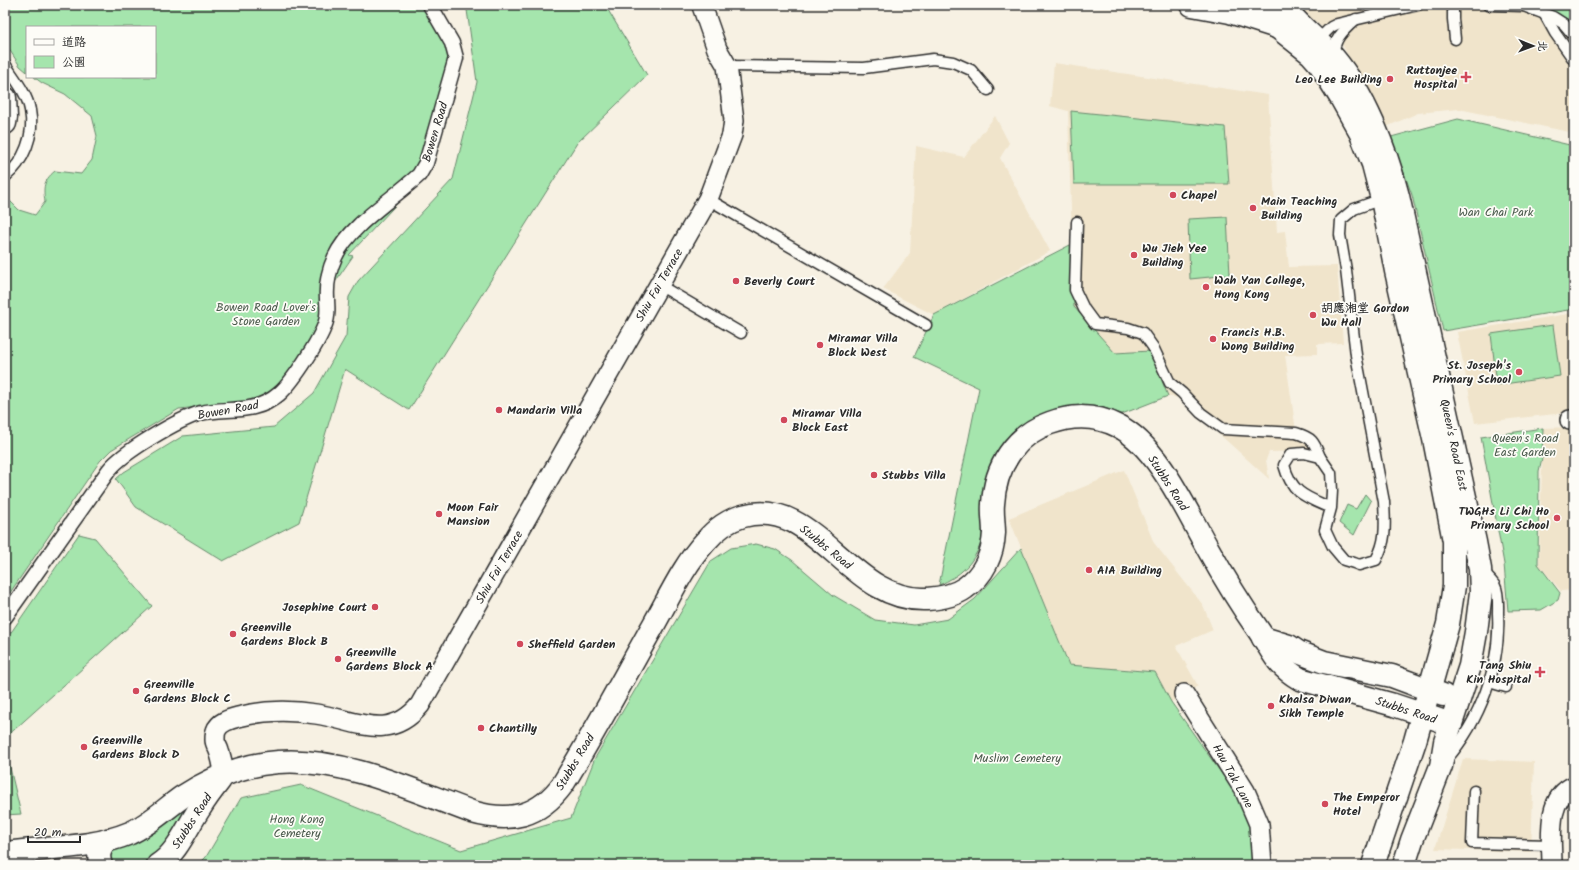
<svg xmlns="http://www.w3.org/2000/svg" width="1579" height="870" font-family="Kalam,'LXGW WenKai TC',sans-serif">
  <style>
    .built { fill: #f0e4cb }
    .green { fill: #a5e5ad; stroke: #68886c }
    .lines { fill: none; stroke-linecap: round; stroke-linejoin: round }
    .service-casing { stroke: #2b2b2b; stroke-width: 13 }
    .pedestrian-casing { stroke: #2b2b2b; stroke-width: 17 }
    .minor-casing { stroke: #2b2b2b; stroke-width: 22 }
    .tertiary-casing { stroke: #2b2b2b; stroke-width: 25 }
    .secondary-casing { stroke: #2b2b2b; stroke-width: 25 }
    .service { stroke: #fdfcf7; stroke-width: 10 }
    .pedestrian { stroke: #fdfcf7; stroke-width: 14 }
    .minor { stroke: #fdfcf7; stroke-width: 19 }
    .tertiary { stroke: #fdfcf7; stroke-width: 22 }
    .secondary { stroke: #fdfcf7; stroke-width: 22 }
    .poi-dot { fill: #d1495b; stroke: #fdfcf7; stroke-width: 1.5 }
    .labels { text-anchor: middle; stroke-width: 3.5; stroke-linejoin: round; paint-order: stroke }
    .poi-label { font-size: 12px; font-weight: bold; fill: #2b2b2b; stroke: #fdfcf7; text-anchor: start }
    .street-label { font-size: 12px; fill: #2b2b2b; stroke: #fdfcf7 }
    .park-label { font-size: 12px; fill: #4a5a4c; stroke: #fdfcf7 }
  </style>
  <rect width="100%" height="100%" fill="#f7f1e3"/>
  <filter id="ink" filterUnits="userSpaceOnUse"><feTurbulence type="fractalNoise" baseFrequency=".025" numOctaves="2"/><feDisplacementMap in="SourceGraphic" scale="8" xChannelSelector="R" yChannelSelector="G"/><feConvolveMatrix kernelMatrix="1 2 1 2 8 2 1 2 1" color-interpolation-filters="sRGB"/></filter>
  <g filter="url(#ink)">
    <g class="built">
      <polygon points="1296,5 1574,5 1574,133 1459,109 1418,113 1386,127 1342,44"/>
      <polygon points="1054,63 1268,95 1277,232 1285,231 1289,267 1337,266 1343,343 1317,344 1317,354 1285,355 1297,438 1309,442 1309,451 1269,452 1266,460 1269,479 1198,415 1186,399 1168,396 1150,351 1115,353 1074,307 1068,111 1050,106"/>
      <polygon points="995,116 1009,143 1000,158 1050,251 934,315 883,289 910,253 916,146 964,157"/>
      <polygon points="1574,313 1574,412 1475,423 1457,332"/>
      <polygon points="1574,427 1574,590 1561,591 1539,565 1543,428"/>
      <polygon points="1124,470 1154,543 1203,605 1213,630 1176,646 1198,686 1171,702 1155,672 1069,665 1009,518"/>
      <polygon points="1463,759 1534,762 1531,852 1435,849"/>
    </g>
    <g class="green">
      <path d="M5,5H436L446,19L454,80L433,165L349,255L353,256L331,288L323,327L268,400L179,409L111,450L100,461L5,600V196L19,210L35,215L45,202C43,187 43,181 55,171L81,174L92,160L97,136L92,116L65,94L42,83L34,77H155V27H27V72L20,66L5,43Z"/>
      <polygon points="464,5 605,5 647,75 577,143 409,410 345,369 299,522 223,561 136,507 116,479 124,472 183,436 274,427 314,393 346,336 349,297 358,281 453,179 477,82 467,10"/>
      <polygon points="1546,5 1574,5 1574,41"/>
      <polygon points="1071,111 1225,127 1229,184 1074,184"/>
      <polygon points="1458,119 1574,146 1574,309 1443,331 1412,195 1391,137"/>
      <polygon points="1227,217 1230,275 1190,279 1188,219"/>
      <path d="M1072,244L1074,307L1115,353L1150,351L1168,396L1122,414L1101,407L1063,408L1048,414L990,470L981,543C973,564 960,576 939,585L979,388L914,357L934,315Z"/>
      <polygon points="1553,325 1560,376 1497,385 1491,334"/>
      <polygon points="1543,428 1542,458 1539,471 1538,564 1560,593 1558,600 1541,610 1508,611 1504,564 1481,437"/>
      <polygon points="1365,494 1371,501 1354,535 1339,523 1347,505 1356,509"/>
      <polygon points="79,534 95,538 152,606 5,738 5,639 12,631"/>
      <polygon points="756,544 775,549 792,560 833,595 875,620 914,625 948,619 975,599 1021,548 1069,665 1155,672 1171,702 1234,791 1251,826 1256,865 198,865 206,857 241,798 301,785 461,850 571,818 595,758 711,561 731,548"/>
      <polygon points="5,747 21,814 5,815"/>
      <path d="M182,810L185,813C173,832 160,859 136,865C129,867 118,865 111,865L109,863L110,850C136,839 161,829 182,810Z"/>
    </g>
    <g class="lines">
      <g class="service-casing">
        <g id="service">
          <polyline points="1453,5 1453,19 1455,39"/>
          <polyline points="1488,5 1523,6"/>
          <polyline points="1521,5 1553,17 1564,24 1574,36"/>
          <polyline points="1545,15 1555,33 1574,60"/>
          <polyline points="1317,43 1317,41 1331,27 1337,24 1418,5"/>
          <path d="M1334,55C1333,39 1344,30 1356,19"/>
          <path d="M5,64C14,78 27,93 30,110C35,135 24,162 5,177"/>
          <polyline points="727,66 864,68 933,59 953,62 971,70 988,90"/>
          <polyline points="708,199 926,325"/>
          <path d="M1077,222L1075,290L1084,309L1095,324L1128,328L1143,333L1153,347L1170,383L1182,393L1201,413L1223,429L1296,433C1313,438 1314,442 1320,457"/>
          <polyline points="659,285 741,333"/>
          <path d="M1331,508C1306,497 1292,494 1284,465L1291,454L1304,453L1320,457L1331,473L1332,491L1331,508L1325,530L1333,547L1344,560L1354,563L1359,565L1376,560C1387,540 1385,524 1384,502L1356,355L1346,270L1340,235L1341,220L1354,209L1382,199"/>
          <polyline points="1489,682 1506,687"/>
          <path d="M1446,760C1480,721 1501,666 1498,613C1498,605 1499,593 1495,586C1492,581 1486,576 1483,572"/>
          <polyline points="1474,791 1472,843 1552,845"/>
        </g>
      </g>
      <g class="pedestrian-casing">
        <path id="pedestrian" d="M5,617L109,470C123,452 179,419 201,413C228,407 255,415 279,394C292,383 326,333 327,316C328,310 327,304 327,298C326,283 329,270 335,257C349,226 393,199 419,175L426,163L456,58L452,43L430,5"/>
      </g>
      <g class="minor-casing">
        <g id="minor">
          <polyline points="1570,420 1574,420"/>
          <polyline points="1184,694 1245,791 1259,824 1262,865"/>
          <path d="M225,775C223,767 222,759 219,751C218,747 215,744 215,740C215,737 215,733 216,731C219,722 230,719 238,717C264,710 290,710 316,714C355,720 389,743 420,705L708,199L732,135L734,120L727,66L717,49L702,6"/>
          <path d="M1552,865C1552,840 1545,798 1574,786"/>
        </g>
      </g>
      <g class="tertiary-casing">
        <polyline id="tertiary" points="1192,5 1230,12 1277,27 1291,27"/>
      </g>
      <g class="secondary-casing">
        <g id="secondary">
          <polyline points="1268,5 1277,27 1311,54 1319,63 1341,98 1361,134 1373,164 1382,199 1396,271 1434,439 1454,541 1454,586 1448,624 1415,741 1373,865"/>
          <path d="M1283,5C1297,25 1318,39 1334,58C1365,95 1386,150 1398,196L1475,542L1480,569L1481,592L1476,632L1470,666L1445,742L1441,766L1412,840L1404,865"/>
          <polyline points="5,98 6,117 5,123"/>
          <polyline points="1263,638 1289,646 1298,652 1324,662 1392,676 1443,695"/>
          <path d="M5,853C46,847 92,849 130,833C150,824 165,809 182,797C210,779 244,764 278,762C342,757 412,790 472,812C510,823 539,817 563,784C595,732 623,679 653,626C669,598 683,566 705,542C715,530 728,520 743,516C816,495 849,603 927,599C940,598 954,596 965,588C984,575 993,554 994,533C994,523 992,513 993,504C995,467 1015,435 1050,423C1072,415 1096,415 1118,426C1157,445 1186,510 1207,547C1223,576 1240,604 1259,631C1274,653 1275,664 1300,679L1394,705L1451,724"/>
          <path d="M101,865C97,855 100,848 107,840"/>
          <path d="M158,865C178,852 187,827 200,808C206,798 213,789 220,780"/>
        </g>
      </g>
      <use href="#service" class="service"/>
      <use href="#pedestrian" class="pedestrian"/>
      <use href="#minor" class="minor"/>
      <use href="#tertiary" class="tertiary"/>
      <use href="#secondary" class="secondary"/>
    </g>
  </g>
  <g class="poi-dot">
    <path d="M1464 71h4v4h4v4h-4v4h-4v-4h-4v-4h4z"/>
    <circle cx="1390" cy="79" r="4"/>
    <circle cx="1173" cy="195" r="4"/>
    <circle cx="1253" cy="208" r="4"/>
    <circle cx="1134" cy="255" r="4"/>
    <circle cx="736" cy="281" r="4"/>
    <circle cx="1206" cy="287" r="4"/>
    <circle cx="1313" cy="315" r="4"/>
    <circle cx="1213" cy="339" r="4"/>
    <circle cx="820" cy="345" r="4"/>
    <circle cx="1519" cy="372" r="4"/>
    <circle cx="499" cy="410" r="4"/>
    <circle cx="784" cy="420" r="4"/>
    <circle cx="874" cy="475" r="4"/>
    <circle cx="439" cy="514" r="4"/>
    <circle cx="1557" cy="518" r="4"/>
    <circle cx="1089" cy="570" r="4"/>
    <circle cx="375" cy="607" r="4"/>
    <circle cx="233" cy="634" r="4"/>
    <circle cx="520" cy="644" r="4"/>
    <circle cx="338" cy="659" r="4"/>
    <path d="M1538 666h4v4h4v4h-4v4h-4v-4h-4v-4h4z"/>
    <circle cx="136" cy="691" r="4"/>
    <circle cx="1271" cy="706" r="4"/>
    <circle cx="481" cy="728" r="4"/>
    <circle cx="84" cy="747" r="4"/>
    <circle cx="1325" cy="804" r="4"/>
  </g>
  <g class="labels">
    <g class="poi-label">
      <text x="1457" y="74" text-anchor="end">Ruttonjee<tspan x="1457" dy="14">Hospital</tspan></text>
      <text x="1382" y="83" text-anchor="end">Leo Lee Building</text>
      <text x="1181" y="199">Chapel</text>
      <text x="1261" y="205">Main Teaching<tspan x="1261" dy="14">Building</tspan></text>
      <text x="1142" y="252">Wu Jieh Yee<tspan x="1142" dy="14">Building</tspan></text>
      <text x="1214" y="284">Wah Yan College,<tspan x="1214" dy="14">Hong Kong</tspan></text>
      <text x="744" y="285">Beverly Court</text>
      <text x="1321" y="312">胡應湘堂 Gordon<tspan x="1321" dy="14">Wu Hall</tspan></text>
      <text x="1221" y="336">Francis H.B.<tspan x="1221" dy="14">Wong Building</tspan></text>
      <text x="828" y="342">Miramar Villa<tspan x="828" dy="14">Block West</tspan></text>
      <text x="1511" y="369" text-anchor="end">St. Joseph's<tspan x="1511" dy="14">Primary School</tspan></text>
      <text x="507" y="414">Mandarin Villa</text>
      <text x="792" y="417">Miramar Villa<tspan x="792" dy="14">Block East</tspan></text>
      <text x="882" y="479">Stubbs Villa</text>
      <text x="447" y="511">Moon Fair<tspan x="447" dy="14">Mansion</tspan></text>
      <text x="1549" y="515" text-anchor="end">TWGHs Li Chi Ho<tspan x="1549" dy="14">Primary School</tspan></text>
      <text x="1097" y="574">AIA Building</text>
      <text x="367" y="611" text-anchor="end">Josephine Court</text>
      <text x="241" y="631">Greenville<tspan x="241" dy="14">Gardens Block B</tspan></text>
      <text x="528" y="648">Sheffield Garden</text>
      <text x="346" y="656">Greenville<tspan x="346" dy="14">Gardens Block A</tspan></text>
      <text x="1531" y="669" text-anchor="end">Tang Shiu<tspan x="1531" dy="14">Kin Hospital</tspan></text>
      <text x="144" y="688">Greenville<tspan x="144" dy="14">Gardens Block C</tspan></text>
      <text x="1279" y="703">Khalsa Diwan<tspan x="1279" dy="14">Sikh Temple</tspan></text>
      <text x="489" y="732">Chantilly</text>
      <text x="92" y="744">Greenville<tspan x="92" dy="14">Gardens Block D</tspan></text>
      <text x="1333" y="801">The Emperor<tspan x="1333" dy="14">Hotel</tspan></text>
    </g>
    <g class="street-label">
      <text transform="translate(435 132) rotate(-73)" y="4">Bowen Road</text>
      <text transform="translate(659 285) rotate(-60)" y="4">Shiu Fai Terrace</text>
      <text transform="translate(228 410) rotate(-10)" y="4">Bowen Road</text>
      <text transform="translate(1454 445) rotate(78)" y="4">Queen's Road East</text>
      <text transform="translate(1168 483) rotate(57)" y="4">Stubbs Road</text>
      <text transform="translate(826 547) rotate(39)" y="4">Stubbs Road</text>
      <text transform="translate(499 567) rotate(-60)" y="4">Shiu Fai Terrace</text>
      <text transform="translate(1406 710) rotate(18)" y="4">Stubbs Road</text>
      <text transform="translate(575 762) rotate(-59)" y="4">Stubbs Road</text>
      <text transform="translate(1233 776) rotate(61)" y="4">Hau Tak Lane</text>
      <text transform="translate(192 821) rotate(-57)" y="4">Stubbs Road</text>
    </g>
    <g class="park-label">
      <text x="1496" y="216">Wan Chai Park</text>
      <text x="266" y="311">Bowen Road Lover's<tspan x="266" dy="14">Stone Garden</tspan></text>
      <text x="1525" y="442">Queen's Road<tspan x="1525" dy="14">East Garden</tspan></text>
      <text x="1017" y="762">Muslim Cemetery</text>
      <text x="297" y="823">Hong Kong<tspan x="297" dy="14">Cemetery</tspan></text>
    </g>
  </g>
  <rect width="1579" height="870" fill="none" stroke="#fdfcf7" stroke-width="20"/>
  <rect x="10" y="10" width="1559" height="850" fill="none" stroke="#2b2b2b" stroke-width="1.5" filter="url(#ink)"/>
  <rect x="26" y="26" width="130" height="52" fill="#fdfcf7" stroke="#a9a8a5"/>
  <rect x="34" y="39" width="20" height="6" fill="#fdfcf7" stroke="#a9a8a5"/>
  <text x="62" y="46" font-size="12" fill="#2b2b2b">道路</text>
  <rect x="34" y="56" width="20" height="12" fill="#a5e5ad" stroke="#a9a8a5"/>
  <text x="62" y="66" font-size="12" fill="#2b2b2b">公園</text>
  <g transform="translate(1533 46) rotate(91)" stroke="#fdfcf7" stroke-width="3" paint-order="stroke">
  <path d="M0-3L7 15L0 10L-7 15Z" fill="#2b2b2b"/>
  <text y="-6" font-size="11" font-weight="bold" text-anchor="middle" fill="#2b2b2b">北</text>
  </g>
  <path d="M28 836v6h52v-6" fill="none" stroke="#2b2b2b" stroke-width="2"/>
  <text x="34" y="836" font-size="12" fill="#2b2b2b" stroke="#fdfcf7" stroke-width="3" paint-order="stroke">20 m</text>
</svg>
